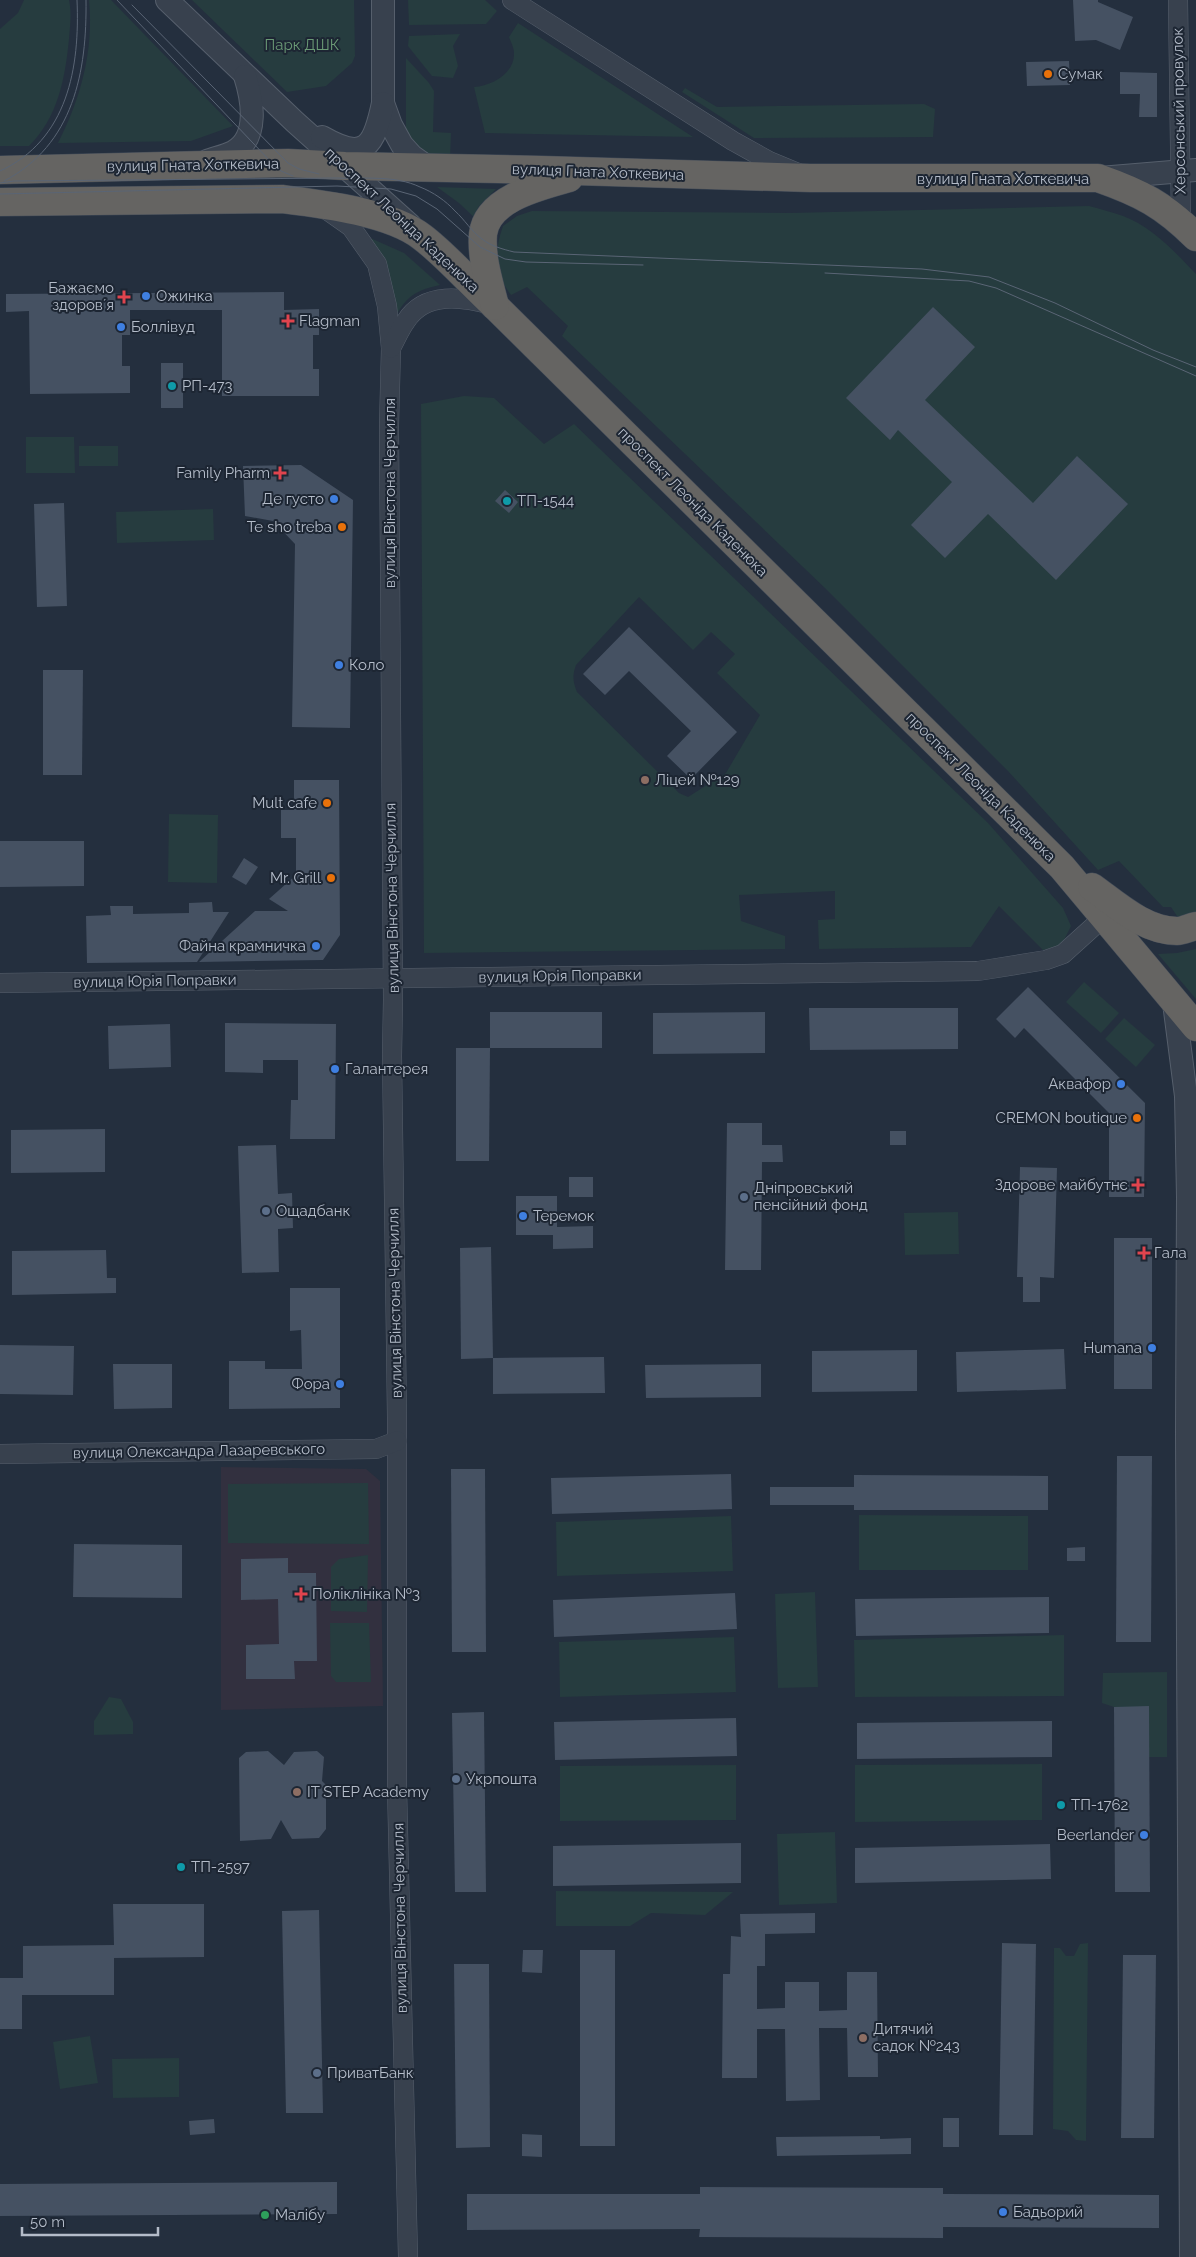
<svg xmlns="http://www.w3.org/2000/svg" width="1196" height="2257" font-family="Raleway,sans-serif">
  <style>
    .medical { fill: #32303f }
    .green { fill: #263c3f; fill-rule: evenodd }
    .building { fill: #455162 }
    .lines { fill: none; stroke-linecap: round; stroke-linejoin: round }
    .minor-casing { stroke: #565f6c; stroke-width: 20 }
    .tertiary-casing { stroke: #565f6c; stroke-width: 24 }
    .trunk-casing { stroke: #434c59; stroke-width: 29 }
    .minor { stroke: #38414e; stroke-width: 19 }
    .tertiary { stroke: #38414e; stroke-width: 22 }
    .trunk { stroke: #656462; stroke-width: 28 }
    .tram { stroke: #5a6575; stroke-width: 1 }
    .food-dot { fill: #e8710a; stroke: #1d2633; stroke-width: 2 }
    .shop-dot { fill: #3f7fe0; stroke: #1d2633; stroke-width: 2 }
    .health-dot { fill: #e0444e; stroke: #1d2633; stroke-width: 2 }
    .culture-dot { fill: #0f9aa8; stroke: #1d2633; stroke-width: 2 }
    .education-dot { fill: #8d6e63; stroke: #1d2633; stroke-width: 2 }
    .service-dot { fill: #5c6f8a; stroke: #1d2633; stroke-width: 2 }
    .leisure-dot { fill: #2e9e5b; stroke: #1d2633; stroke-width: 2 }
    .labels { text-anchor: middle; stroke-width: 4; stroke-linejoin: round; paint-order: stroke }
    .park-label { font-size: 15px; fill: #6b9a76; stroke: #1d2633 }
    .poi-label { font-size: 15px; fill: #b4bcc9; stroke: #1d2633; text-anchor: start }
    .street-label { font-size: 15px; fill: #b4bcc9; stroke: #1d2633 }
  </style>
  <rect width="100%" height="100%" fill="#242f3e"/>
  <polygon class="medical" points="221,1467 366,1469 380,1481 383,1706 221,1710"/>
  <g class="green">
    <path d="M24,0H69C72,13 70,26 69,39C65,79 58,117 29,146H0V29L18,13Z"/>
    <path d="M89,0H111L233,126L191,141L58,143C81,98 94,50 89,0Z"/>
    <polygon points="192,0 354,0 355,56 352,63 326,86 287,92"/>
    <polygon points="408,0 485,0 497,11 486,24 409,25"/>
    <path d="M518,23L693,137L485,133L474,87C492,86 515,73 514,53C514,48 511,42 509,37Z"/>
    <polygon points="460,34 453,46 458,66 453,78 432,76 408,46 409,36"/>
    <polygon points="406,58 429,83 434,91 433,132 451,133 450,159 432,159 420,152 406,132"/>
    <polygon points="685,88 717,107 924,104 935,109 933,137 754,138 682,92"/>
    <polygon points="437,187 496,189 479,206 474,215 476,219 459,203"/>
    <path d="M1089,206C1100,209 1112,212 1123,216C1151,226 1176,253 1196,274V918L1181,922L1171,907H1163L1119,861L1098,870L1008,771L826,589L562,336L568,326L527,287L511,295C493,271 494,253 503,226L517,216L532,211L790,213Z"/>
    <path d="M359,233L404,253L440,285C411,291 403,300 391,326Z"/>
    <path d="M464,396L494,398L544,444L574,424L988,823L1063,908L1071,926L1061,946L1043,950L999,906L971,947L819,949L818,920L835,919V891L739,895L741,921L785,936V949L424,953L421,404ZM639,597L693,650L711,632L735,654L717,673L760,715L726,773L688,797L679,793L577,692C573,682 572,676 576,665Z"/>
    <polygon points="26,437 74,437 75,473 26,473"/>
    <rect x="79" y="446" width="39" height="20"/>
    <polygon points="213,509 214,540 117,543 116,512"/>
    <polygon points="169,814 218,815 217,883 168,882"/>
    <polygon points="1196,949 1196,999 1158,954 1177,953"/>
    <polygon points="1084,982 1119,1013 1101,1033 1066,1002"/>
    <polygon points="1124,1018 1155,1045 1136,1067 1105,1039"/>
    <polygon points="958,1212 959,1254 905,1255 904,1213"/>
    <polygon points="368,1483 369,1544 228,1543 228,1484"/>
    <polygon points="859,1515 1028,1516 1028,1570 859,1570"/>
    <polygon points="731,1516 733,1571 557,1576 556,1522"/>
    <polygon points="368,1555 367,1612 331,1611 331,1567 339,1559"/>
    <polygon points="815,1592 818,1687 778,1688 775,1594"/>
    <polygon points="330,1623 369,1623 371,1682 336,1682 331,1676"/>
    <polygon points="1064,1635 1064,1696 855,1697 854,1640"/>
    <polygon points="734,1637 736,1692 560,1697 559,1642"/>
    <polygon points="1167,1672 1167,1757 1149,1757 1149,1707 1114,1707 1102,1703 1103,1673"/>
    <polygon points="109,1697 121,1699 133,1722 133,1734 94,1735 94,1721"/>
    <polygon points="1042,1764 1042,1820 855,1822 855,1765"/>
    <polygon points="736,1765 736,1820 560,1821 560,1766"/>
    <polygon points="835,1832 837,1903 779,1905 777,1834"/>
    <polygon points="556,1891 733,1892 705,1915 651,1913 630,1926 556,1926"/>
    <polygon points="1088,1943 1086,2141 1076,2140 1068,2131 1053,2129 1054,1948 1060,1948 1066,1956 1074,1956 1080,1944"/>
    <polygon points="90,2036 98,2083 60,2089 53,2042"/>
    <polygon points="179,2058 179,2097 113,2098 112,2059"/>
  </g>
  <g class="building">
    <polygon points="1073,0 1098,0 1098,2 1133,17 1120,50 1096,40 1075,41"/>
    <polygon points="1069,61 1070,85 1027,86 1026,62"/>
    <polygon points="1120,72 1157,73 1157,117 1139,117 1140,94 1120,94"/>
    <polygon points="284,292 284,310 319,309 319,335 313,335 313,369 319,369 319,396 222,396 222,310 130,310 130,335 122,335 122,366 130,366 130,393 30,394 29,311 6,312 6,294"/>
    <polygon points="933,307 975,347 925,400 1033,503 1077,456 1128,504 1056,580 988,514 945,558 911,525 952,482 898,430 890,440 846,398"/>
    <rect x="161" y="363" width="22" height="45"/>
    <polygon points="301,465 353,500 350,728 292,727 295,544 273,521 245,516 243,466"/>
    <polygon points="505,490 518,502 509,513 495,501"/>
    <polygon points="64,503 67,606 37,607 34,504"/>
    <polygon points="629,627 737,732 691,779 667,756 691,731 629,671 605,695 583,674"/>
    <polygon points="43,670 83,670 82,775 43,775"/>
    <polygon points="294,780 339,780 340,935 323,960 199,962 255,911 288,911 269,899 296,875 296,838 281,838 281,810 294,810"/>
    <polygon points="0,841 84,841 84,886 0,887"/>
    <polygon points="244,858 258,867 246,885 232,877"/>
    <polygon points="212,902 213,912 229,912 197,962 87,963 86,916 111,915 110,906 133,906 133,914 189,913 189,903"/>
    <polygon points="1028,987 1145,1103 1144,1197 1109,1197 1109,1113 1024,1028 1015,1038 996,1019"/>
    <polygon points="809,1008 958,1008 958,1049 810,1050"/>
    <rect x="490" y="1012" width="112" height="36"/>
    <polygon points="765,1012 765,1053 653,1054 653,1013"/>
    <polygon points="225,1023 336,1024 335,1139 290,1139 291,1100 298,1100 298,1060 263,1060 263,1073 225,1072"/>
    <polygon points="170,1024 171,1067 109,1069 108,1026"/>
    <polygon points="456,1048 490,1048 489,1161 456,1161"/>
    <polygon points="727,1123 762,1123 762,1145 782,1145 783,1162 762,1162 761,1270 725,1270"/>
    <polygon points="105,1129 105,1172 11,1173 11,1130"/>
    <rect x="890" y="1131" width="16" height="14"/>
    <polygon points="276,1145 278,1194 292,1193 293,1228 278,1229 279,1272 242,1273 238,1146"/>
    <polygon points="1020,1167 1057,1168 1054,1278 1040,1277 1040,1302 1023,1302 1023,1277 1017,1277"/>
    <rect x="569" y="1177" width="24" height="20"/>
    <polygon points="516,1196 557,1196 557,1227 593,1226 593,1248 553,1249 553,1235 516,1235"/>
    <rect x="1114" y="1238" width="38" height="151"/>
    <polygon points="491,1247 493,1358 461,1359 460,1248"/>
    <polygon points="106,1250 107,1278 116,1278 116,1293 12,1295 12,1251"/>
    <polygon points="290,1288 340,1288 340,1408 229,1409 229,1361 265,1361 265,1369 302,1369 301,1330 290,1331"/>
    <polygon points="0,1345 74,1346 73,1395 0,1394"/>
    <polygon points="1064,1349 1066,1389 957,1392 956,1352"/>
    <polygon points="917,1350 917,1391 812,1392 812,1351"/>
    <polygon points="604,1357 605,1393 493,1394 493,1358"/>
    <polygon points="113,1364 172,1364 172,1408 114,1409"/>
    <polygon points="761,1364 761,1397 646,1398 645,1365"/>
    <polygon points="1117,1456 1152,1456 1151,1642 1116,1642"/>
    <polygon points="451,1469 485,1469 486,1652 452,1652"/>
    <polygon points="731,1474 732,1509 552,1514 551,1478"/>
    <polygon points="854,1475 1048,1476 1048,1510 854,1510 854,1505 770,1505 770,1487 854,1487"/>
    <polygon points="74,1544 182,1545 182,1598 73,1597"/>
    <polygon points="1085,1547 1085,1561 1067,1561 1067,1548"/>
    <polygon points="288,1558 288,1573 316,1573 317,1661 294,1661 295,1679 246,1679 246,1645 279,1644 278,1599 241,1600 241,1559"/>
    <polygon points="735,1593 737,1629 554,1637 553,1600"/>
    <polygon points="1049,1597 1049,1633 856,1636 855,1599"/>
    <polygon points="1149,1706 1150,1892 1115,1892 1114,1707"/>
    <polygon points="484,1712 486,1892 455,1892 452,1713"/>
    <polygon points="736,1718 737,1756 555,1760 554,1722"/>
    <polygon points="1052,1721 1052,1757 857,1759 857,1723"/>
    <polygon points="268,1751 284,1765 294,1752 317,1751 324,1757 322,1781 326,1785 326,1829 319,1838 292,1839 281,1820 271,1839 240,1841 239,1758 246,1752"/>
    <polygon points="741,1843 741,1883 553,1886 553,1846"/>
    <polygon points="1050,1844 1051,1879 855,1883 855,1848"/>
    <polygon points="113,1904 204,1904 204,1957 114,1958 114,1949 114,1995 22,1995 22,2029 0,2029 0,1978 23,1978 23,1946 114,1945"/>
    <polygon points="319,1910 323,2113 286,2113 282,1911"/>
    <polygon points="815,1913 815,1933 765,1934 765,1966 757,1966 757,2009 785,2008 785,1982 819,1982 819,2011 847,2010 847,1972 877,1972 878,2077 848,2077 847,2028 819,2028 820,2100 786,2101 785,2029 757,2029 757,2078 722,2078 723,1974 730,1974 731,1936 741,1937 740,1914"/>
    <polygon points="1002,1943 1036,1944 1033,2135 999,2135"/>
    <polygon points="523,1950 543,1950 542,1973 522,1972"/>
    <rect x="580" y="1950" width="35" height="196"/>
    <polygon points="1123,1955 1156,1955 1154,2138 1121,2138"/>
    <polygon points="454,1964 489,1964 490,2147 456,2148"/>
    <rect x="943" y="2118" width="16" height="29"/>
    <polygon points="214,2119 215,2133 190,2135 189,2121"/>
    <polygon points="522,2134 542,2135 542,2157 522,2156"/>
    <polygon points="880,2136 880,2139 911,2138 911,2154 777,2156 776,2137"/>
    <polygon points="337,2182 337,2214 0,2216 0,2184"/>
    <polygon points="700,2187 943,2188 943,2194 1159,2195 1159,2228 943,2227 943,2238 699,2237 700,2229 467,2230 467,2194 700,2194"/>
  </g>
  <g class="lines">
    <g class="minor-casing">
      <g id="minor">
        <polyline points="512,0 733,141 769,161 798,173"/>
        <polyline points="1178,0 1181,222"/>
        <polyline points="324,208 351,227 377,264 387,306 391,348 389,426 393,1000 392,1056 397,1417 397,1787 408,2257"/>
        <path d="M391,348C396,339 400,329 406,321C425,291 463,297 492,305"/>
        <polyline points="0,983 978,971 1046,960 1063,954 1104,917"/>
        <polyline points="0,1454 376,1449 397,1441"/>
      </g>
    </g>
    <g class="tertiary-casing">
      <g id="tertiary">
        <polyline points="167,0 295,122 410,225"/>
        <polyline points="383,0 383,103 391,125 402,145 412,156 429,168"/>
        <path d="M322,137C366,162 374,146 383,103"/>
        <path d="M207,161C215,158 225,156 233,152C260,138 252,98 245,76"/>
        <polyline points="1100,178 1196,170"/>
        <polyline points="1174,1003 1186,1096 1188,1197 1187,1434 1191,2257"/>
      </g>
    </g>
    <g class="trunk-casing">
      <g id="trunk">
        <path d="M0,170L288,163L345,166L542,170L810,178H1098C1141,193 1164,205 1196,237"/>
        <path d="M0,202L282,199C322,204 390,212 422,237C446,255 472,285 495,306L1062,867L1196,1027"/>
        <path d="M495,306C489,282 481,258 483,234C487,198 541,186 569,178"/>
        <path d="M1092,887C1117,905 1145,931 1177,931C1183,931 1190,927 1196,926"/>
      </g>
    </g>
    <use href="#minor" class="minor"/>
    <use href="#tertiary" class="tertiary"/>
    <use href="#trunk" class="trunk"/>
    <g class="tram">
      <polyline points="117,0 272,163 281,171 293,176"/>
      <polyline points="132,5 288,163 299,169 319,174"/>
      <path d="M0,171C68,140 80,67 77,0"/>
      <path d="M4,181C74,145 87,71 86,0"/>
      <path d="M0,183L14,181L336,178C364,179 395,175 420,187C433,192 446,201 455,211C465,220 471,231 482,239C491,246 502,249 514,252L922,269L989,277L1055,303L1153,350L1196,367"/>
      <polyline points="0,194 337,186 391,189 416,196 437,209 480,247 505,259 526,262 643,265"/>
      <polyline points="825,273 969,281 996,288 1196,376"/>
    </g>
  </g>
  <g class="food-dot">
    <circle cx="1048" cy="74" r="5"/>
    <circle cx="342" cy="527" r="5"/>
    <circle cx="327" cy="803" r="5"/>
    <circle cx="331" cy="878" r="5"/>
    <circle cx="1137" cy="1118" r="5"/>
  </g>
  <g class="shop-dot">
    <circle cx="146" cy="296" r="5"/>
    <circle cx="121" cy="327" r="5"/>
    <circle cx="334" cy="499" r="5"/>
    <circle cx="339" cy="665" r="5"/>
    <circle cx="316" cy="946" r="5"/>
    <circle cx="335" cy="1069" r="5"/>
    <circle cx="1121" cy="1084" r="5"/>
    <circle cx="523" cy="1216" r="5"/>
    <circle cx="1152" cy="1348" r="5"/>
    <circle cx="340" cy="1384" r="5"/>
    <circle cx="1144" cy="1835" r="5"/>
    <circle cx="1003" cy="2212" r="5"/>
  </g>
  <g class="health-dot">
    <path d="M121.5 289.5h5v5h5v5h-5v5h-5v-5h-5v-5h5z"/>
    <path d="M285.5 313.5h5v5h5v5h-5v5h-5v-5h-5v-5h5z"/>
    <path d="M277.5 465.5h5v5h5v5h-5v5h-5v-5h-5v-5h5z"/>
    <path d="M1135.5 1177.5h5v5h5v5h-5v5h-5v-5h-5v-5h5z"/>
    <path d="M1141.5 1245.5h5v5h5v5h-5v5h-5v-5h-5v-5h5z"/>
    <path d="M298.5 1586.5h5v5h5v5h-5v5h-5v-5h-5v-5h5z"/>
  </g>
  <g class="culture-dot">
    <circle cx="172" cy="386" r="5"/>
    <circle cx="507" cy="501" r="5"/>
    <circle cx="1061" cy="1805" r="5"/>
    <circle cx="181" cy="1867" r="5"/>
  </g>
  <g class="education-dot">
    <circle cx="645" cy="780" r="5"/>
    <circle cx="297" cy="1792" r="5"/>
    <circle cx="863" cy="2038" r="5"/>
  </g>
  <g class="service-dot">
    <circle cx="744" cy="1197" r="5"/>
    <circle cx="266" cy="1211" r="5"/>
    <circle cx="456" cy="1779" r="5"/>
    <circle cx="317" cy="2073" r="5"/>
  </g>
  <circle class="leisure-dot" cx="265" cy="2215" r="5"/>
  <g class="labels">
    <g class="park-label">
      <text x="302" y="50">Парк ДШК</text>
    </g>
    <g class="poi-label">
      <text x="1058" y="79">Сумак</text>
      <text x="114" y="293" text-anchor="end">Бажаємо<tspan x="114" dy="17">здоровʼя</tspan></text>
      <text x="156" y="301">Ожинка</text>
      <text x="299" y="326">Flagman</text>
      <text x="131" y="332">Боллівуд</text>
      <text x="182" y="391">РП-473</text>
      <text x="270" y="478" text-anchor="end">Family Pharm</text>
      <text x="324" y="504" text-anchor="end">Де густо</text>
      <text x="517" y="506">ТП-1544</text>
      <text x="332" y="532" text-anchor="end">Te sho treba</text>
      <text x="349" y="670">Коло</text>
      <text x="655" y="785">Ліцей №129</text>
      <text x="317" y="808" text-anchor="end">Mult cafe</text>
      <text x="321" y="883" text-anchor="end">Mr. Grill</text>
      <text x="306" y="951" text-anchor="end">Файна крамничка</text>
      <text x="345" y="1074">Галантерея</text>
      <text x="1111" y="1089" text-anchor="end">Аквафор</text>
      <text x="1127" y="1123" text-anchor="end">CREMON boutique</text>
      <text x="1128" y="1190" text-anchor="end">Здорове майбутнє</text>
      <text x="754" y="1193">Дніпровський<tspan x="754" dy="17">пенсійний фонд</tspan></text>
      <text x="276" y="1216">Ощадбанк</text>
      <text x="533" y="1221">Теремок</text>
      <text x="1154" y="1258">Гала</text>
      <text x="1142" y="1353" text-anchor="end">Humana</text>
      <text x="330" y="1389" text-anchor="end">Фора</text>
      <text x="312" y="1599">Поліклініка №3</text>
      <text x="466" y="1784">Укрпошта</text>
      <text x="307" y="1797">IT STEP Academy</text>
      <text x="1071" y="1810">ТП-1762</text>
      <text x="1134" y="1840" text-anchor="end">Beerlander</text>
      <text x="191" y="1872">ТП-2597</text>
      <text x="873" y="2034">Дитячий<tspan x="873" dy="17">садок №243</tspan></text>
      <text x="327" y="2078">ПриватБанк</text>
      <text x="1013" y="2217">Бадьорий</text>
      <text x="275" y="2220">Малібу</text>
    </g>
    <g class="street-label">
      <text transform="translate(1179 111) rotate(-91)" y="5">Херсонський провулок</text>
      <text transform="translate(193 165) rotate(-1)" y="5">вулиця Гната Хоткевича</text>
      <text transform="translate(598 172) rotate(2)" y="5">вулиця Гната Хоткевича</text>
      <text x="1003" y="184">вулиця Гната Хоткевича</text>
      <text transform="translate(402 220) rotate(43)" y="5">проспект Леоніда Каденюка</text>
      <text transform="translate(390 493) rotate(-90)" y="5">вулиця Вінстона Черчилля</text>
      <text transform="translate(693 502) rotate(45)" y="5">проспект Леоніда Каденюка</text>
      <text transform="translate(981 787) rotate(45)" y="5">проспект Леоніда Каденюка</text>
      <text transform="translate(392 898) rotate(-91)" y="5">вулиця Вінстона Черчилля</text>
      <text transform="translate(560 976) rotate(-1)" y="5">вулиця Юрія Поправки</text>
      <text transform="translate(155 981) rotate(-1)" y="5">вулиця Юрія Поправки</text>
      <text transform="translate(395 1303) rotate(-91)" y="5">вулиця Вінстона Черчилля</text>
      <text transform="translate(199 1451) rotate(-1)" y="5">вулиця Олександра Лазаревського</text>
      <text transform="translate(400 1918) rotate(-91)" y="5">вулиця Вінстона Черчилля</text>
    </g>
  </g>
  <path d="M22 2227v8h136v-8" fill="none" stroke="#b4bcc9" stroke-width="2.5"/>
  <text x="30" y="2227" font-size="15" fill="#b4bcc9" stroke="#1d2633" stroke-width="4" paint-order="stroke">50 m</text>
</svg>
